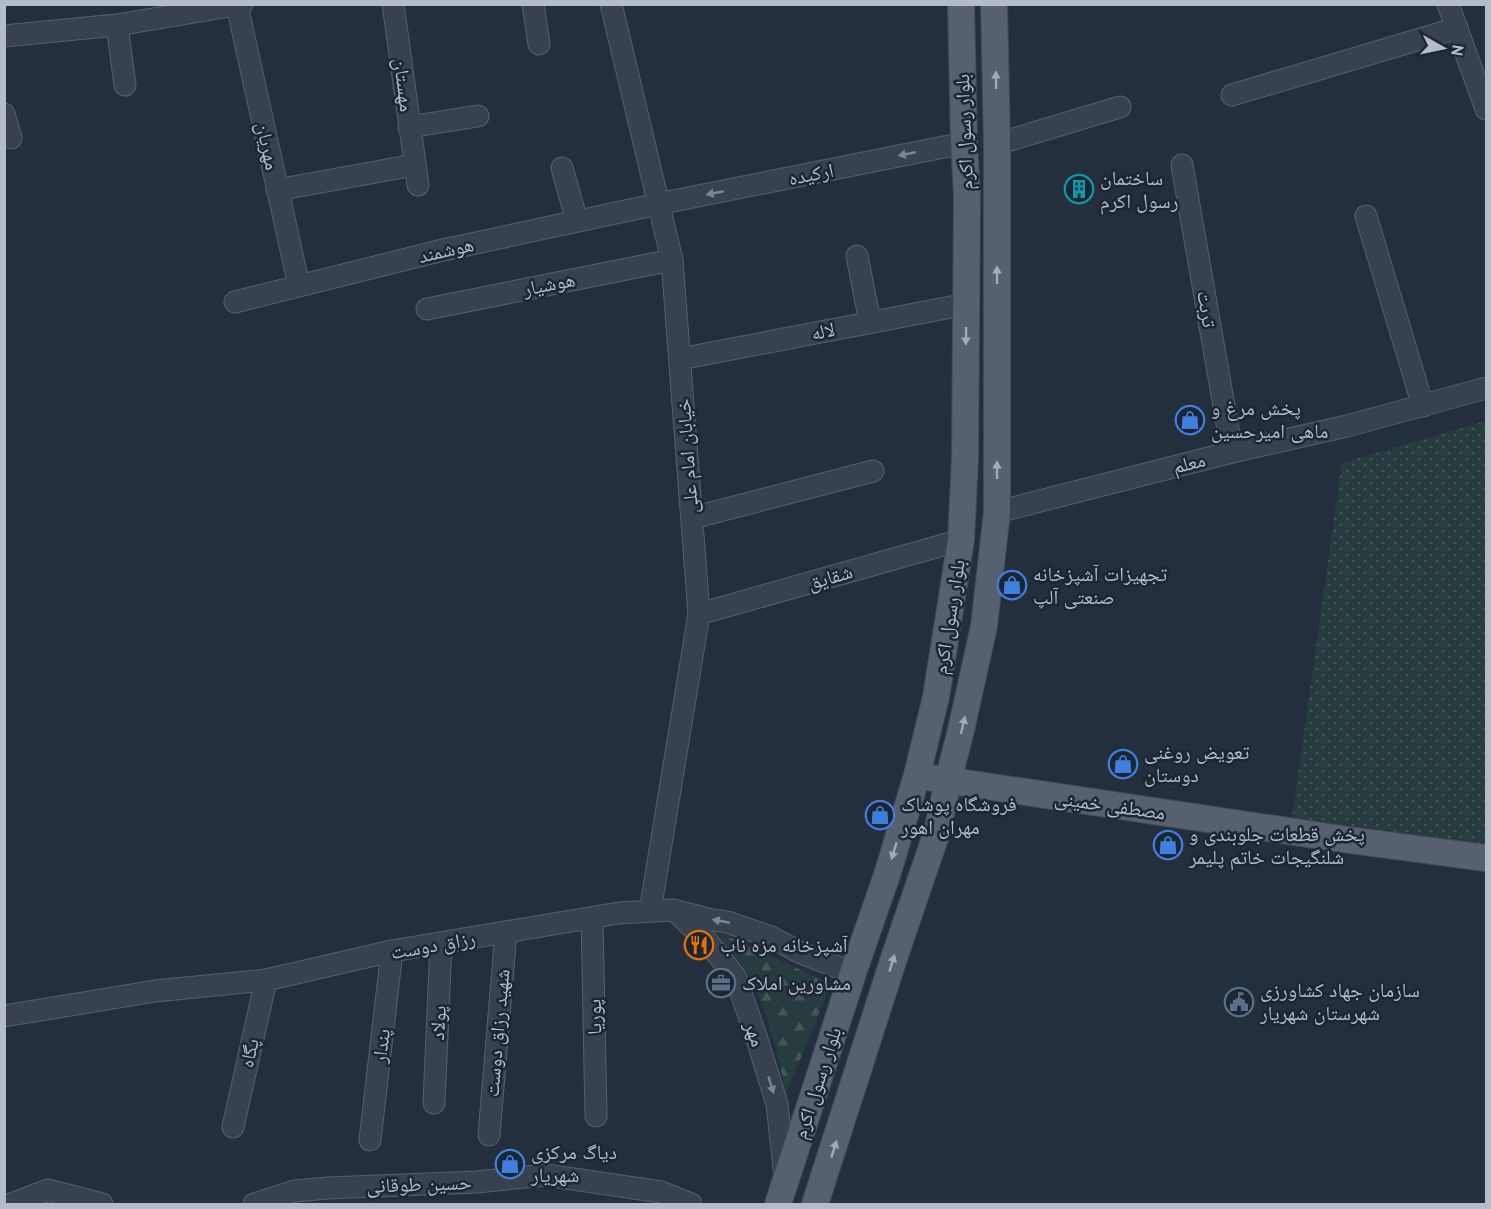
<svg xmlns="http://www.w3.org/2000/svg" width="1491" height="1209" font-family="'PT Sans','Noto Naskh Arabic',sans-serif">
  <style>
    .green { fill: url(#green-dots) }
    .forest { fill: url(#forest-firs) }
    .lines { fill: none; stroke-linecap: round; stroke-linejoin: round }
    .minor-casing { stroke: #565f6c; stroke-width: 23 }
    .major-casing { stroke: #414a57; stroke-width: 28 }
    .minor { stroke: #38414e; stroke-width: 21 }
    .major { stroke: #56606e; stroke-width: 26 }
    .oneway { fill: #a1aab7 }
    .oneway2 { fill: #7c8592 }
    .labels { text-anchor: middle; stroke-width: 5; stroke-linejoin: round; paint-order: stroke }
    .street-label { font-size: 20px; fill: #b4bcc9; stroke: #1d2633 }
    .poi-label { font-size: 20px; fill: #b4bcc9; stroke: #1d2633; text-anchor: start }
  </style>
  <defs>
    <pattern id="green-dots" width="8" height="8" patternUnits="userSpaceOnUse" patternTransform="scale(1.5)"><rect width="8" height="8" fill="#263c3f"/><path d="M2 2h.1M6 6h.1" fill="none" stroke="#435659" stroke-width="1.8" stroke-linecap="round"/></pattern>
    <pattern id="forest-firs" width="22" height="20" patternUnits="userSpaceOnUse" patternTransform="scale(1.5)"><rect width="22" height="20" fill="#263c3f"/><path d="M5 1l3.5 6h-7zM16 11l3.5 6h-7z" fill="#435659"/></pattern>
  </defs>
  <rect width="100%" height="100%" fill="#242f3e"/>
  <polygon class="green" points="1486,421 1486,844 1292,818 1342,463"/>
  <polygon class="forest" points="712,929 831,984 786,1094 777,1052 764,1009 745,968"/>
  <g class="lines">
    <g class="minor-casing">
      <g id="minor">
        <polyline points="393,4 418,185"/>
        <polyline points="533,4 539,44"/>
        <polyline points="611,4 672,260 699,614 650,911"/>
        <polyline points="1448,4 1486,109"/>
        <polyline points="237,5 299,286"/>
        <polyline points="117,25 125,85"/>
        <polyline points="4,36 117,25 242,4"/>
        <polyline points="1232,95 1457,28"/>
        <polyline points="4,114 11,138"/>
        <polyline points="409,127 478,116"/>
        <polyline points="997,144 1120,107"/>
        <polyline points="1182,165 1232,452"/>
        <polyline points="562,168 577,221"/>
        <polyline points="277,190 414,165"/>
        <polyline points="1366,216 1423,406"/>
        <polyline points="857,256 870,322"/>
        <polyline points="235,302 443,250 658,204 964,143"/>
        <polyline points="427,309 672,260"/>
        <polyline points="680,359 967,304"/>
        <polyline points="997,512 1232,452 1347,426 1486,388"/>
        <polyline points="692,518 873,471"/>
        <polyline points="699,614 961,540"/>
        <polyline points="676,912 706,940 735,976 756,1036 777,1104 785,1177"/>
        <polyline points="592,918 596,1116"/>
        <polyline points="4,1016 155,991 266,980 392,951 619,913 673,910 708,919 727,922 771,937 799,952 837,967 854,970"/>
        <polyline points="434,1103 441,943"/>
        <polyline points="233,1127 266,980"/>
        <polyline points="489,1135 506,932"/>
        <polyline points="370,1140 392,951"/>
        <polyline points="11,1204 48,1190 102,1204"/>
        <polyline points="254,1204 295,1191 328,1188 476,1182 546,1175 661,1192 691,1204"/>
      </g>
    </g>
    <g class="major-casing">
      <g id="major">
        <polyline points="932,778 1349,840 1486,858"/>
        <polyline points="778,1204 854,970 888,872 917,775 936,697 961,540 965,459 967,195 964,143 961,4"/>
        <polyline points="815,1204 894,958 937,832 948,781 961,730 984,626 997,512 997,144 994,4"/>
      </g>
    </g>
    <use href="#minor" class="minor"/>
    <use href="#major" class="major"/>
  </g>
  <defs><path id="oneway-solid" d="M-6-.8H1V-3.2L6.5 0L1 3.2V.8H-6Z" transform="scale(1.5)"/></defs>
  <g class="oneway">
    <use href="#oneway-solid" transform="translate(996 80) rotate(-91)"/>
    <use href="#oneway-solid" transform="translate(997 275) rotate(-90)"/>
    <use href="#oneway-solid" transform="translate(966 336) rotate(91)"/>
    <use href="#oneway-solid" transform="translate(997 470) rotate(-90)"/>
    <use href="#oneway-solid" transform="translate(963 725) rotate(-77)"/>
    <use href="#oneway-solid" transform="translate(894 851) rotate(107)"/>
    <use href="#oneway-solid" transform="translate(892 963) rotate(-73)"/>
    <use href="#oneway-solid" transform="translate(834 1149) rotate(-72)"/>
  </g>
  <g class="oneway2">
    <use href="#oneway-solid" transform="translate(907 154) rotate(169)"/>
    <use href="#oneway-solid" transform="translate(715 193) rotate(169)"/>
    <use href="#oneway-solid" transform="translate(721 921) rotate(-169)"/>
    <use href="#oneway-solid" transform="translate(771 1085) rotate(73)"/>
  </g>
  <defs>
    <g id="building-ring" transform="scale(1.5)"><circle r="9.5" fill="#1d2633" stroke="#0f9aa8" stroke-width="1.5"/><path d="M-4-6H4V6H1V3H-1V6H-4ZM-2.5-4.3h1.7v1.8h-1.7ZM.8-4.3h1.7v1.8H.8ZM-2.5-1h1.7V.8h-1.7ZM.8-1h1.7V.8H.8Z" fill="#0f9aa8"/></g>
    <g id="shop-ring" transform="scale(1.5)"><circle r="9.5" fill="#1d2633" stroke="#3f7fe0" stroke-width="1.5"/><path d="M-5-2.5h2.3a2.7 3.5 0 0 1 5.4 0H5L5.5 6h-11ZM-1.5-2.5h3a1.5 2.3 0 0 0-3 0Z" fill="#3f7fe0"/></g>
    <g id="restaurant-ring" transform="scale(1.5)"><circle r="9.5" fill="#1d2633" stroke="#e8710a" stroke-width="1.5"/><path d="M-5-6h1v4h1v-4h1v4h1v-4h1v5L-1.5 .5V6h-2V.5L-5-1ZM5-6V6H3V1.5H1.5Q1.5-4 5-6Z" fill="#e8710a"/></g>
    <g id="office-ring" transform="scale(1.5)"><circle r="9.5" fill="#1d2633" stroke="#5c6f8a" stroke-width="1.5"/><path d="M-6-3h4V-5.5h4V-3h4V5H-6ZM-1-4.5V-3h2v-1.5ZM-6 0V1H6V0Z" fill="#5c6f8a"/></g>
    <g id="civic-ring" transform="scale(1.5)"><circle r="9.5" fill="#1d2633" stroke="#5c6f8a" stroke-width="1.5"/><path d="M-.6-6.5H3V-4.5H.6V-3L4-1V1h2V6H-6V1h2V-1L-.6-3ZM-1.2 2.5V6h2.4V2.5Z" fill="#5c6f8a"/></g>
  </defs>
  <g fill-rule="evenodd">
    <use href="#building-ring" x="1079" y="189"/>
    <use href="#shop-ring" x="1190" y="420"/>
    <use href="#shop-ring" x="1012" y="585"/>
    <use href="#shop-ring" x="1123" y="764"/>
    <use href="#shop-ring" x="880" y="815"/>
    <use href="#shop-ring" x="1168" y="845"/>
    <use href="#restaurant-ring" x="699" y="945"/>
    <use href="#office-ring" x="721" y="983"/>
    <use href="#civic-ring" x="1239" y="1002"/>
    <use href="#shop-ring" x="510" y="1164"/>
  </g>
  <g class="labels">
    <g class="street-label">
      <text transform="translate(404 85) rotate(83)" y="7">مهستان</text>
      <text transform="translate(964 132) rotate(-92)" y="7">بلوار رسول اکرم</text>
      <text transform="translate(268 146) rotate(78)" y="7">مهریان</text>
      <text transform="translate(811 174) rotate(-11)" y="7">ارکیده</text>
      <text transform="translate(446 250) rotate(-13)" y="7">هوشمند</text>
      <text transform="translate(549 284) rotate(-11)" y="7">هوشیار</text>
      <text transform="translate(1207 309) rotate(80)" y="7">تربت</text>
      <text transform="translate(823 331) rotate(-11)" y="7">لاله</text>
      <text transform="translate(687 456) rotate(-94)" y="7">خیابان امام علی</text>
      <text transform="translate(1189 463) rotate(-14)" y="7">معلم</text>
      <text transform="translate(830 577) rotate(-16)" y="7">شقایق</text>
      <text transform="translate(949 617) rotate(-81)" y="7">بلوار رسول اکرم</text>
      <text transform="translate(1110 805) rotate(8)" y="7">مصطفی خمینی</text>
      <text transform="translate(433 945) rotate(-10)" y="7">رزاق دوست</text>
      <text transform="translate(594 1017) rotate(-91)" y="7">پوریا</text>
      <text transform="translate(438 1023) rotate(-87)" y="7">پولاد</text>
      <text transform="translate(497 1033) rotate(-85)" y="7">شهید رزاق دوست</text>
      <text transform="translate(755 1034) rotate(71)" y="7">مهر</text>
      <text transform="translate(381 1046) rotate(-83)" y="7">پندار</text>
      <text transform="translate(249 1053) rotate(-77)" y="7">پگاه</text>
      <text transform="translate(817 1083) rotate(-72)" y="7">بلوار رسول اکرم</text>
      <text transform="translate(419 1184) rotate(-2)" y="7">حسین طوقانی</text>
    </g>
    <g class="poi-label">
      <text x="1100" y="185">ساختمان<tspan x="1100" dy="23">رسول اکرم</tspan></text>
      <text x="1211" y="415">پخش مرغ و<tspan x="1211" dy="23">ماهی امیرحسین</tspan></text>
      <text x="1033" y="581">تجهیزات آشپزخانه<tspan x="1033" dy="23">صنعتی آلپ</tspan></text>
      <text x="1144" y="759">تعویض روغنی<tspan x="1144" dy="23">دوستان</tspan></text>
      <text x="901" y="811">فروشگاه پوشاک<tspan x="901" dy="23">مهران اهور</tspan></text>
      <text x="1189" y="841">پخش قطعات جلوبندی و<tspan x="1189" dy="23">شلنگیجات خاتم پلیمر</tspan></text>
      <text x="720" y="952">آشپزخانه مزه ناب</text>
      <text x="742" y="990">مشاورین املاک</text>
      <text x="1260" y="997">سازمان جهاد کشاورزی<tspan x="1260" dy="23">شهرستان شهریار</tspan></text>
      <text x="531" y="1159">دیاگ مرکزی<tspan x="531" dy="23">شهریار</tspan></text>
    </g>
  </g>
  <rect width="1491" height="1209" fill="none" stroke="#b4bcc9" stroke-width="12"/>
  <g transform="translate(1443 48) rotate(99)" stroke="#1d2633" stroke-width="4.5" paint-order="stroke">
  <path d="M0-4.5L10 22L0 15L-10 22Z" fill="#b4bcc9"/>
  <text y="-9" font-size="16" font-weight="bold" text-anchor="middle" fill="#b4bcc9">N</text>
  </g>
</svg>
